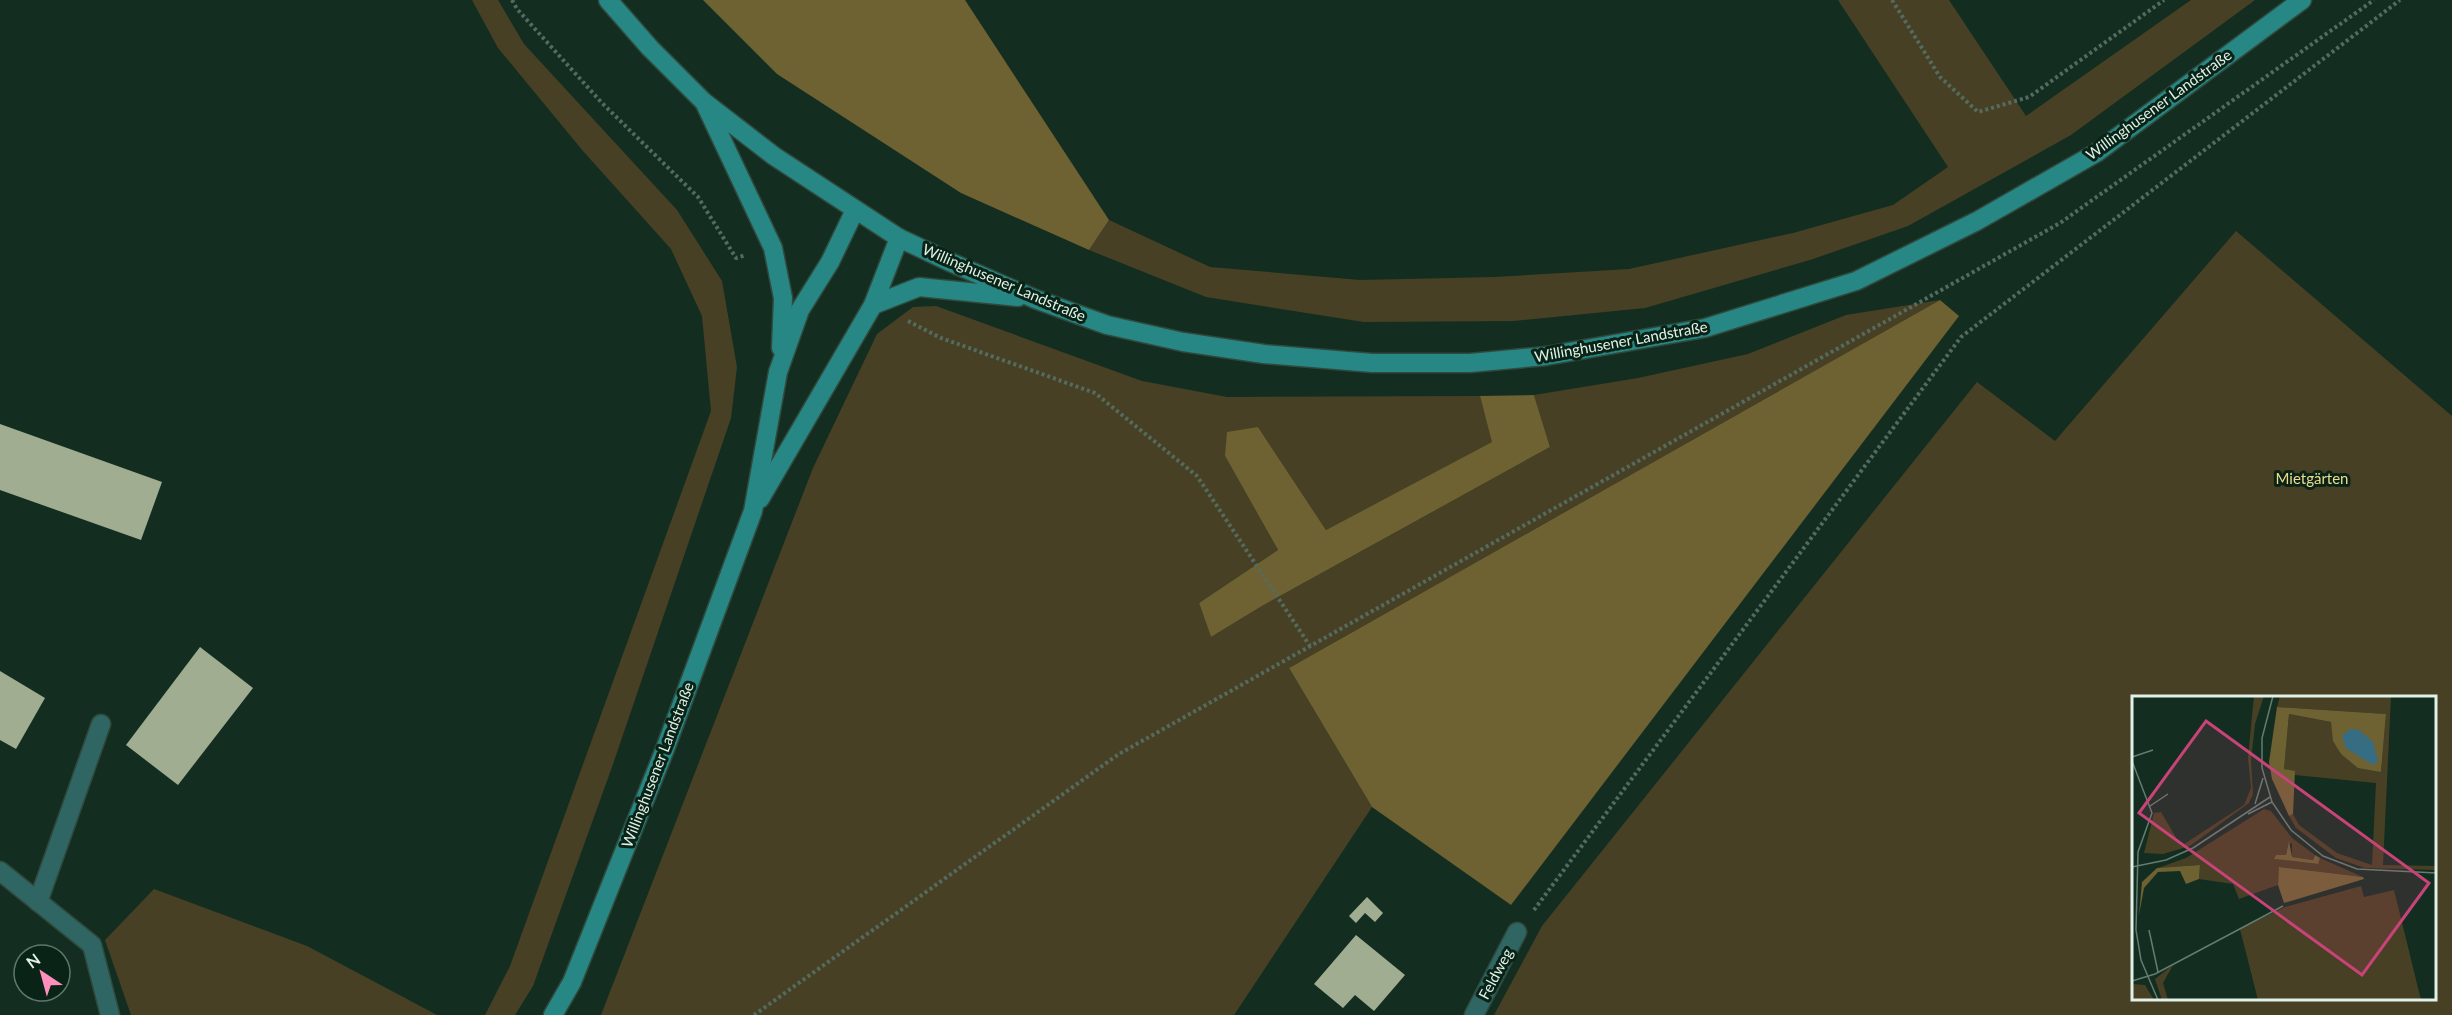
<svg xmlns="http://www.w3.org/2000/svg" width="2452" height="1015" font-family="Lato,sans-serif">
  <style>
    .green { fill: #484024; fill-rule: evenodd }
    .forest { fill: #6e6132 }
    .building { fill: #a1ad91 }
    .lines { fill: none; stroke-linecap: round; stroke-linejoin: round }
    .lane-casing { stroke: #30493c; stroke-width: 21 }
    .street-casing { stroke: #30493c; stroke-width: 21 }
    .secondary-casing { stroke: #30493c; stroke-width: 21 }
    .path { stroke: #546b5f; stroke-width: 4; stroke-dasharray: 3 3; stroke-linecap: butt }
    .lane { stroke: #2f6563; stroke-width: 18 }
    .street { stroke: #2f6563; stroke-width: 18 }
    .secondary { stroke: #278785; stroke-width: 18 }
    .labels { text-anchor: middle; stroke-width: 6; stroke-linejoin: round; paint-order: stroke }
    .street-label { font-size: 15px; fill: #e1f1e8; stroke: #092417 }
    .park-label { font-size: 15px; fill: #efda8f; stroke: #092417 }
    .inset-road { fill: none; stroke: #657c70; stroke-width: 1.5 }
    .view { fill: #c84377; fill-opacity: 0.15; stroke: #c84377; stroke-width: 3 }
    .inset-edge { fill: none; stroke: #e1f1e8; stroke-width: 3 }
  </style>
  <rect width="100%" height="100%" fill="#132e20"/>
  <g class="green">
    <polygon points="472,0 498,0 524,44 677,210 722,281 737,367 731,418 612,767 533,986 515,1015 485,1015 510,966 711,411 702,316 671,249 583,151 498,48"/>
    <polygon points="1838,0 1949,0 2026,116 2191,0 2255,0 2071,135 1908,226 1813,259 1645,308 1513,321 1364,322 1206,297 1089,250 1109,220 1210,267 1360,280 1495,277 1629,269 1793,233 1893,205 1948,167"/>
    <path d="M2236,231L2452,416V1015H1494L1542,926L1977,382L2055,441ZM2134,697H2436V998H2134Z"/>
    <polygon points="1940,300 1289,668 1372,807 1234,1015 601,1015 813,468 877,334 913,307 936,306 1142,381 1227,397 1480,396 1493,442 1326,530 1258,427 1225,456 1278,550 1199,603 1211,637 1262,606 1550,447 1534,395 1638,378 1748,354 1846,315"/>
    <polygon points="154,889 307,946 437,1015 131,1015 105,940"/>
  </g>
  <g class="forest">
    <polygon points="703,0 965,0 1109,220 1089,250 961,193 777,74"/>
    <polygon points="1940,300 1959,316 1511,905 1372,807 1289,668"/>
    <polygon points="1534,395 1550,447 1262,606 1211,637 1199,603 1278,550 1225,456 1227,432 1258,427 1326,530 1492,442 1480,396"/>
  </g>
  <g class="building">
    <polygon points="0,424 162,482 141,540 0,490"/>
    <polygon points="200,647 253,688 178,785 126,745"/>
    <polygon points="0,671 45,698 16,749 0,740"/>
    <polygon points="1367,897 1383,913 1375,922 1365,913 1356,923 1349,916"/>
    <polygon points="1356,935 1405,975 1374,1011 1355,995 1343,1008 1314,984"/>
  </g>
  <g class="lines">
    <g class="lane-casing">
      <polyline id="lane" points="38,902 101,724"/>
    </g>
    <g class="street-casing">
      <g id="street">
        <polyline points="0,871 92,945 110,1015"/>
        <polyline points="1474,1015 1517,932"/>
      </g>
    </g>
    <g class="secondary-casing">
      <g id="secondary">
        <polyline points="608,0 650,48 704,102 774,156 899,238 950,262 1035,299 1107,325 1183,342 1264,354 1372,363 1470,363 1546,356 1705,328 1856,281 1977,221 2096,153 2302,0"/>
        <polyline points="706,106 773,248 783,298 781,348"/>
        <polyline points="873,305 919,287 1018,297"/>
        <polyline points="760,499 873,305 899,238"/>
        <polyline points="553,1015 572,982 665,749 753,511 778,372 800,310 830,262 855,210"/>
      </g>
    </g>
    <g class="path">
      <polyline points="512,0 517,9 602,103 698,197 736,258 746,255"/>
      <polyline points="1892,0 1940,77 1978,112 2029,97 2164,0"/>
      <polyline points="908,321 941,338 1095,393 1197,476 1310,646"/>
      <polyline points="1534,910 1961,337 2400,0"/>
      <polyline points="754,1015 1119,754 2060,223 2374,0"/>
    </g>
    <use href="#lane" class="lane"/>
    <use href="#street" class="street"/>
    <use href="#secondary" class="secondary"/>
  </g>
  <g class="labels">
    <g class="street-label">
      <text transform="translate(2159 105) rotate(-36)" y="5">Willinghusener Landstraße</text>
      <text transform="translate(1004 283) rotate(23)" y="5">Willinghusener Landstraße</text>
      <text transform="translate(1621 342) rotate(-10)" y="5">Willinghusener Landstraße</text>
      <text transform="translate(658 765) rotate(-69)" y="5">Willinghusener Landstraße</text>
      <text transform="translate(1496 974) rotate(-62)" y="5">Feldweg</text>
    </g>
    <g class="park-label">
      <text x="2312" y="484">Mietgärten</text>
    </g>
  </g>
  <g transform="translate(2132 696)">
    <rect width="304" height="304" fill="#132e20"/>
    <path d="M122,0H132L123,28L119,64L121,98L117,107L58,150L31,158L12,157L22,117L29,116L49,150L112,109L119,92L116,62ZM148,0H259L251,169L304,170V174L233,172L204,162L164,132L157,120L161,118L167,129L205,157L240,169L244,87L163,79L162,75L152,73L157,18L199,26L209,58L249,76L254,18L145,11ZM132,113L139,115L160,142L183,159L181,164L160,161V147L156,148L154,160L144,159L143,163L185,168L188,162L231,181L148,171L146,189L107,203L101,188L67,183L68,169L26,172L54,162ZM229,190L232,201L262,194L289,304H126L108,233L153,211ZM41,269L31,287L36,304H30L23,283ZM0,288L13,289L22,304H0Z" fill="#484024"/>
    <path d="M145,11L254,18L249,76L226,72L209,58L201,45L199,26L157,18L152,73L163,75L161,118L157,120L140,83L137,66ZM157,145L160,161L181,164L183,159L188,162L186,168L142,163L144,159H154ZM68,169L67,183L54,188L48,175L26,176L12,192L7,219L10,186L25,172ZM147,171L231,181L232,183L152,207L146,189Z" fill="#6e6132"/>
    <path d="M218,33L227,34L241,46L246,65L241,69L214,52L210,40Z" fill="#366d83"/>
    <path class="inset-road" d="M141,0L130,42V72L140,106L159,134L191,160L225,173L305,177M0,61L21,54M0,65L20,117L6,156L4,234L9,264L26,304M123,108L131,82M18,110L36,98M116,118L140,106M0,171L34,164L61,152L138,101M17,234L26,276M0,285L23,278L151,210"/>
    <path class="view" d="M74,25L297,187L230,279L7,117Z"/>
    <rect width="304" height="304" class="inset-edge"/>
  </g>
  <g transform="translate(42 973) rotate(324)"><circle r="28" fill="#092417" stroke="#5f766b" stroke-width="1.5"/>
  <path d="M0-4.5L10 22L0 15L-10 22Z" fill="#fe8ebc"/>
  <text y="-9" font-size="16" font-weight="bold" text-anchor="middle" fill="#e1f1e8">N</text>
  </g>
</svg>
